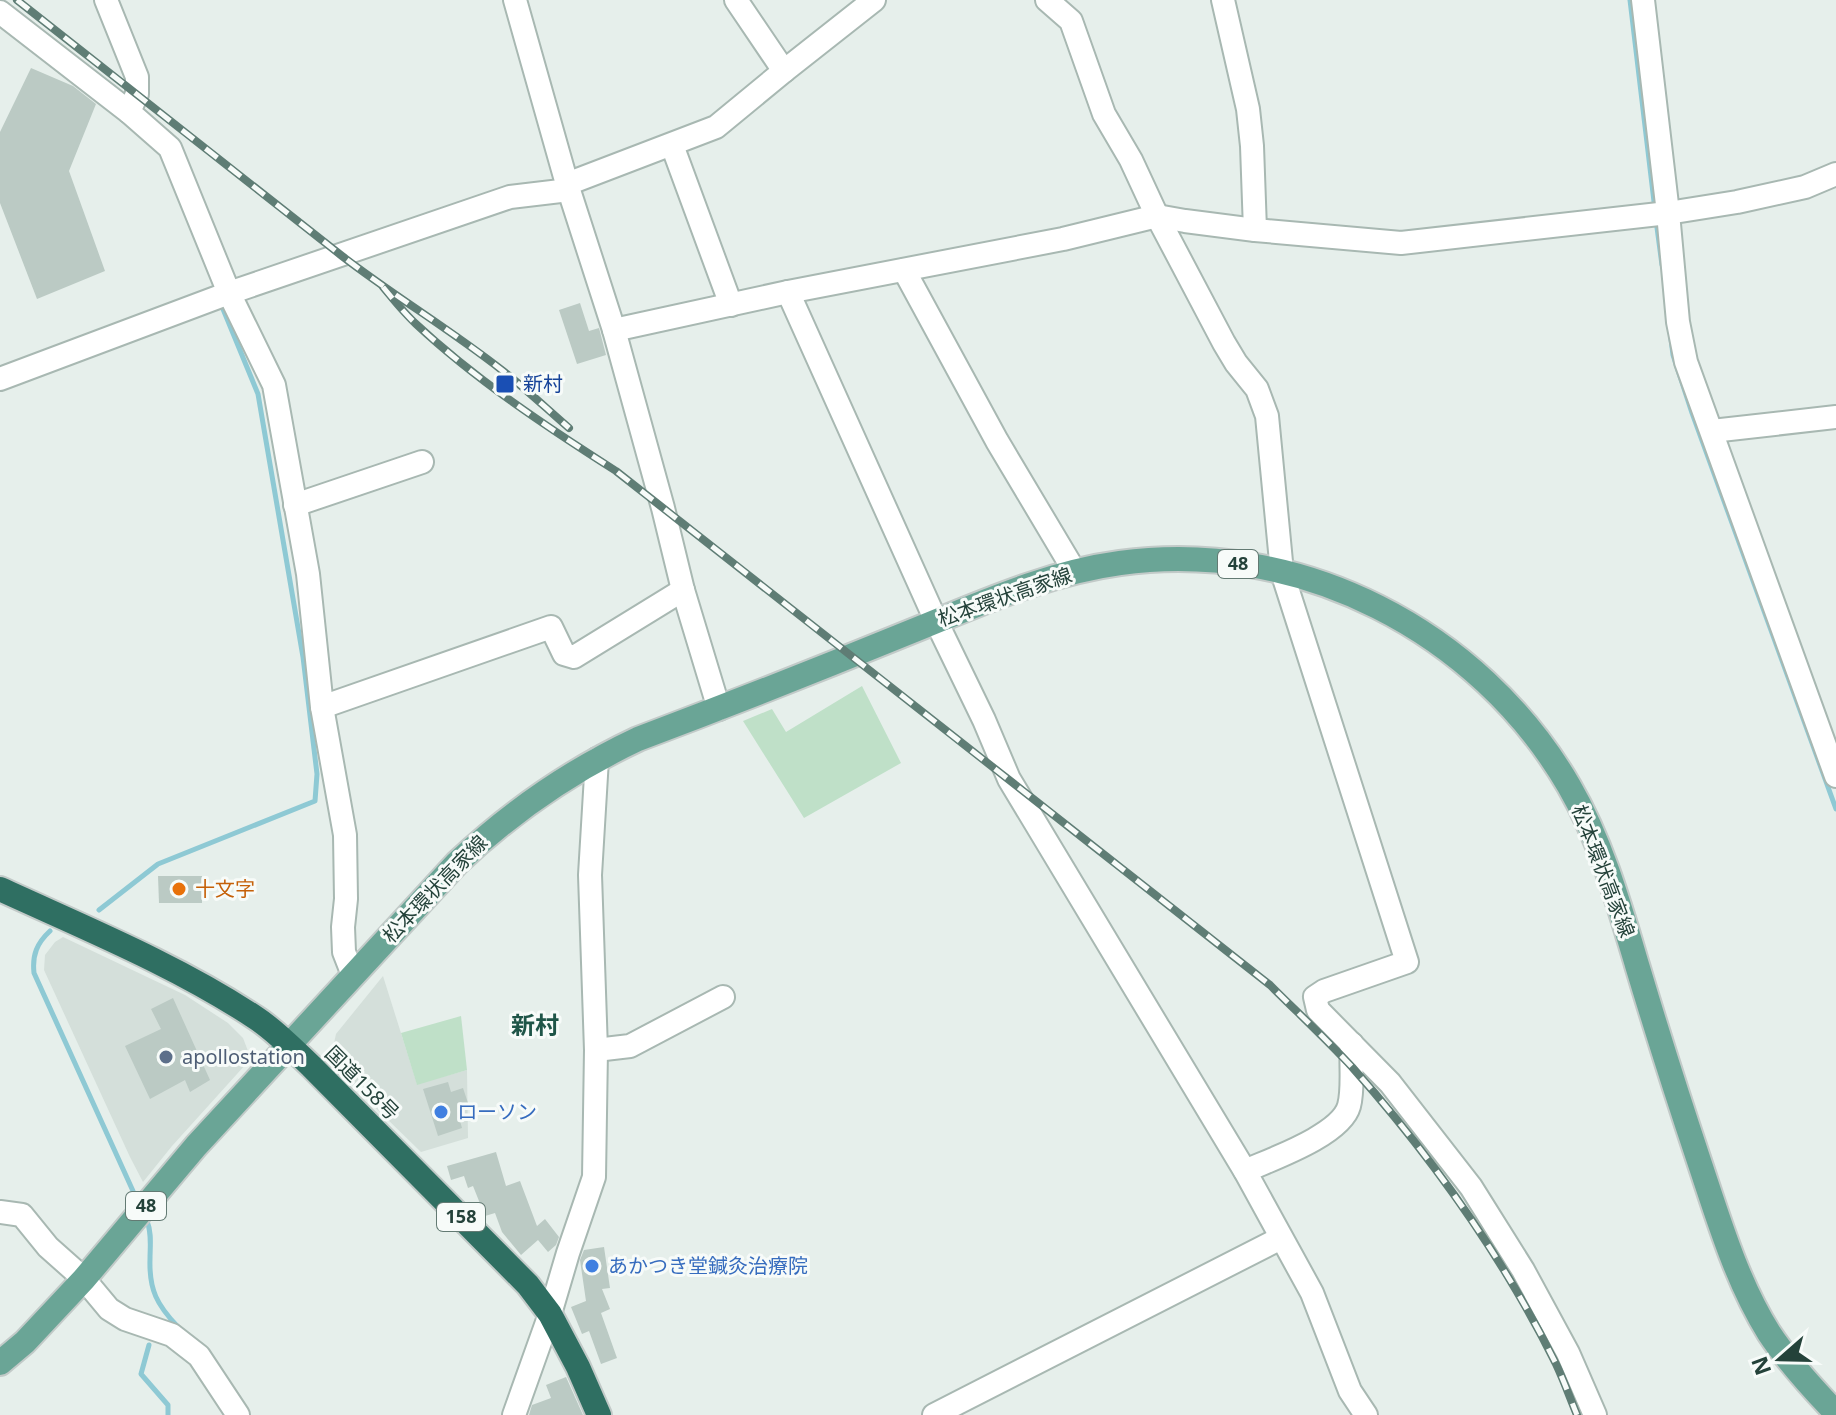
<svg xmlns="http://www.w3.org/2000/svg" width="1836" height="1415" font-family="'Noto Sans','Noto Sans JP',sans-serif">
  <style>
    .built { fill: #d4dfda }
    .green { fill: #bfe0c8 }
    .lines { fill: none; stroke-linecap: round; stroke-linejoin: round }
    .stream { stroke: #8ec9d4; stroke-width: 5 }
    .building { fill: #bbcac4 }
    .minor-casing { stroke: #a8b8b2; stroke-width: 26 }
    .major-casing { stroke: #c2cac8; stroke-width: 28 }
    .highway-casing { stroke: #c2cac8; stroke-width: 28 }
    .minor { stroke: #fff; stroke-width: 22 }
    .major { stroke: #6aa596; stroke-width: 24 }
    .highway { stroke: #2f6f62; stroke-width: 24 }
    .rail-casing { stroke: #5f7d75; stroke-width: 8 }
    .rail { stroke: #f7fbf9; stroke-width: 5; stroke-dasharray: 15; stroke-linecap: butt }
    .transit-dot { fill: #1a4fb4; stroke: #f7fbf9; stroke-width: 3 }
    .food-dot { fill: #e8710a; stroke: #f7fbf9; stroke-width: 3 }
    .service-dot { fill: #5c6f8a; stroke: #f7fbf9; stroke-width: 3 }
    .shop-dot { fill: #3f7fe0; stroke: #f7fbf9; stroke-width: 3 }
    .labels { text-anchor: middle; stroke-width: 6; stroke-linejoin: round; paint-order: stroke }
    .shield { fill: #f7fbf9; stroke: #637a73; stroke-width: 2 }
    .shield-label { font-size: 18px; font-weight: bold; fill: #24423a }
    .transit-label { font-size: 20px; fill: #164399; stroke: #f7fbf9; text-anchor: start }
    .street-label { font-size: 20px; fill: #24423a; stroke: #f7fbf9 }
    .food-label { font-size: 20px; fill: #c56008; stroke: #f7fbf9; text-anchor: start }
    .service-label { font-size: 20px; fill: #4e5e75; stroke: #f7fbf9; text-anchor: start }
    .shop-label { font-size: 20px; fill: #366cbe; stroke: #f7fbf9; text-anchor: start }
    .quarter-label { font-size: 24px; font-weight: bold; fill: #1f5548; stroke: #f7fbf9 }
  </style>
  <rect width="100%" height="100%" fill="#e6efeb"/>
  <g class="built">
    <polygon points="63,937 185,995 228,1023 243,1038 248,1051 246,1064 172,1146 143,1182 130,1157 44,970 45,955 55,942"/>
    <polygon points="383,976 417,1084 467,1070 468,1138 421,1152 344,1077 336,1065 332,1052 336,1034"/>
  </g>
  <g class="green">
    <polygon points="862,686 901,763 804,818 743,721 772,709 786,732"/>
    <polygon points="461,1016 467,1070 417,1085 401,1033"/>
  </g>
  <g class="lines">
    <g class="stream">
      <polyline points="1630,0 1655,210"/>
      <polyline points="1656,220 1662,265"/>
      <polyline points="1671,339 1673,355 1692,413 1836,809"/>
      <polyline points="99,910 158,864 315,801 317,774 303,657 258,394 223,309"/>
      <path d="M50,931C37,943 32,955 34,973L133,1191"/>
      <path d="M147,1221C152,1233 150,1246 150,1259C149,1290 157,1305 178,1327"/>
      <polyline points="149,1345 141,1374 168,1405 168,1415"/>
    </g>
  </g>
  <g class="building">
    <polygon points="31,68 73,86 96,104 69,171 105,271 37,299 0,203 0,132"/>
    <polygon points="580,303 589,331 599,328 606,355 577,364 559,310"/>
    <polygon points="158,876 202,876 202,903 159,903"/>
    <polygon points="173,998 210,1080 190,1092 185,1080 150,1099 125,1046 161,1029 151,1009"/>
    <polygon points="448,1082 451,1092 463,1088 469,1106 457,1110 462,1128 438,1136 423,1089"/>
    <polygon points="496,1152 506,1186 520,1181 537,1226 545,1219 559,1237 556,1245 548,1252 538,1240 521,1255 502,1232 495,1213 485,1216 473,1186 468,1188 464,1176 451,1180 447,1166"/>
    <polygon points="604,1247 610,1288 602,1289 610,1309 601,1313 617,1358 601,1364 589,1331 582,1334 571,1307 586,1301 580,1260 584,1250"/>
    <polygon points="566,1377 583,1415 529,1415 532,1405 551,1398 546,1385"/>
  </g>
  <g class="lines">
    <g class="minor-casing">
      <g id="minor">
        <polyline points="106,0 137,77 137,94 129,112 170,148 229,293 274,385 308,574 322,707 345,835 346,899 343,927 344,952 353,975"/>
        <polyline points="515,0 567,184 614,330 663,508 683,590 719,709"/>
        <polyline points="736,0 784,71"/>
        <polyline points="1047,0 1071,21 1104,114 1131,160 1157,216 1224,343 1236,363 1257,389 1267,416 1282,572 1407,962 1324,991 1315,997 1318,1010 1390,1083 1471,1187 1523,1270 1568,1353 1595,1415"/>
        <polyline points="1223,0 1248,109 1252,146 1255,230"/>
        <polyline points="1643,0 1668,213 1678,322 1686,362 1836,776"/>
        <polyline points="0,12 129,112"/>
        <polyline points="672,145 731,305"/>
        <polyline points="567,184 716,127 784,71 874,0"/>
        <polyline points="904,270 997,441 1075,572"/>
        <polyline points="788,292 936,621 984,720 1009,779 1245,1171 1312,1293 1350,1391 1366,1415"/>
        <polyline points="614,330 788,292 1063,239 1157,216 1185,221 1255,230 1401,243 1668,213 1737,202 1805,187 1836,174"/>
        <polyline points="0,379 229,293 510,197 569,190"/>
        <polyline points="1712,431 1836,417"/>
        <polyline points="295,505 422,462"/>
        <polyline points="322,707 551,627 564,654 574,657 683,590"/>
        <polyline points="596,1050 630,1046 723,997"/>
        <path d="M1245,1171C1272,1159 1341,1135 1349,1106C1354,1088 1350,1063 1352,1044"/>
        <polyline points="0,1212 22,1215 48,1247 84,1279 109,1309 125,1319 172,1335 199,1356 238,1415"/>
        <polyline points="514,1415 550,1314 568,1253 594,1177 596,1050 590,875 597,759"/>
        <polyline points="934,1415 1281,1238"/>
      </g>
    </g>
    <g class="major-casing">
      <path id="major" d="M0,1363L25,1342L84,1279L196,1146L457,863C512,811 570,771 638,739C728,705 817,670 905,634C975,606 1045,573 1120,563C1299,538 1479,631 1569,786C1601,841 1619,904 1637,965C1657,1032 1678,1098 1700,1164C1719,1221 1737,1282 1769,1333C1788,1362 1812,1388 1836,1413"/>
    </g>
    <g class="highway-casing">
      <path id="highway" d="M0,889C85,928 178,966 256,1018C276,1031 294,1050 311,1066L528,1285L550,1314L578,1367L599,1415"/>
    </g>
    <use href="#minor" class="minor"/>
    <use href="#major" class="major"/>
    <use href="#highway" class="highway"/>
    <g class="rail-casing">
      <g id="rail">
        <path d="M17,0L342,256C394,296 451,330 503,371C526,389 547,409 569,428"/>
        <path d="M383,287C393,299 404,313 416,324C476,380 547,427 616,471L1270,985C1297,1012 1326,1039 1352,1067C1431,1156 1503,1257 1556,1364C1564,1381 1570,1398 1577,1415"/>
      </g>
    </g>
    <use href="#rail" class="rail"/>
  </g>
  <rect class="transit-dot" x="495" y="374" width="20" height="20" rx="4"/>
  <circle class="food-dot" cx="179" cy="889" r="8"/>
  <circle class="service-dot" cx="166" cy="1057" r="8"/>
  <g class="shop-dot">
    <circle cx="441" cy="1112" r="8"/>
    <circle cx="592" cy="1266" r="8"/>
  </g>
  <g class="labels">
    <g class="shield">
      <rect x="1218" y="550" width="40" height="28" rx="6"/>
      <rect x="126" y="1192" width="40" height="28" rx="6"/>
      <rect x="437" y="1203" width="48" height="28" rx="6"/>
    </g>
    <g class="shield-label">
      <text x="1238" y="570">48</text>
      <text x="146" y="1212">48</text>
      <text x="461" y="1223">158</text>
    </g>
    <g class="transit-label">
      <text x="523" y="391">新村</text>
    </g>
    <g class="street-label">
      <text transform="translate(1005 597) rotate(-19)" y="7">松本環状高家線</text>
      <text transform="translate(1603 871) rotate(69)" y="7">松本環状高家線</text>
      <text transform="translate(435 889) rotate(-46)" y="7">松本環状高家線</text>
      <text transform="translate(362 1083) rotate(45)" y="7">国道158号</text>
    </g>
    <g class="food-label">
      <text x="195" y="896">十文字</text>
    </g>
    <g class="service-label">
      <text x="182" y="1064">apollostation</text>
    </g>
    <g class="shop-label">
      <text x="457" y="1119">ローソン</text>
      <text x="608" y="1273">あかつき堂鍼灸治療院</text>
    </g>
    <g class="quarter-label">
      <text x="535" y="1034">新村</text>
    </g>
  </g>
  <g transform="translate(1780 1359) rotate(250)" stroke="#f7fbf9" stroke-width="6" paint-order="stroke">
  <path d="M0-6L14 30L0 20L-14 30Z" fill="#24423a"/>
  <text y="-12" font-size="22" font-weight="bold" text-anchor="middle" fill="#24423a">N</text>
  </g>
</svg>
